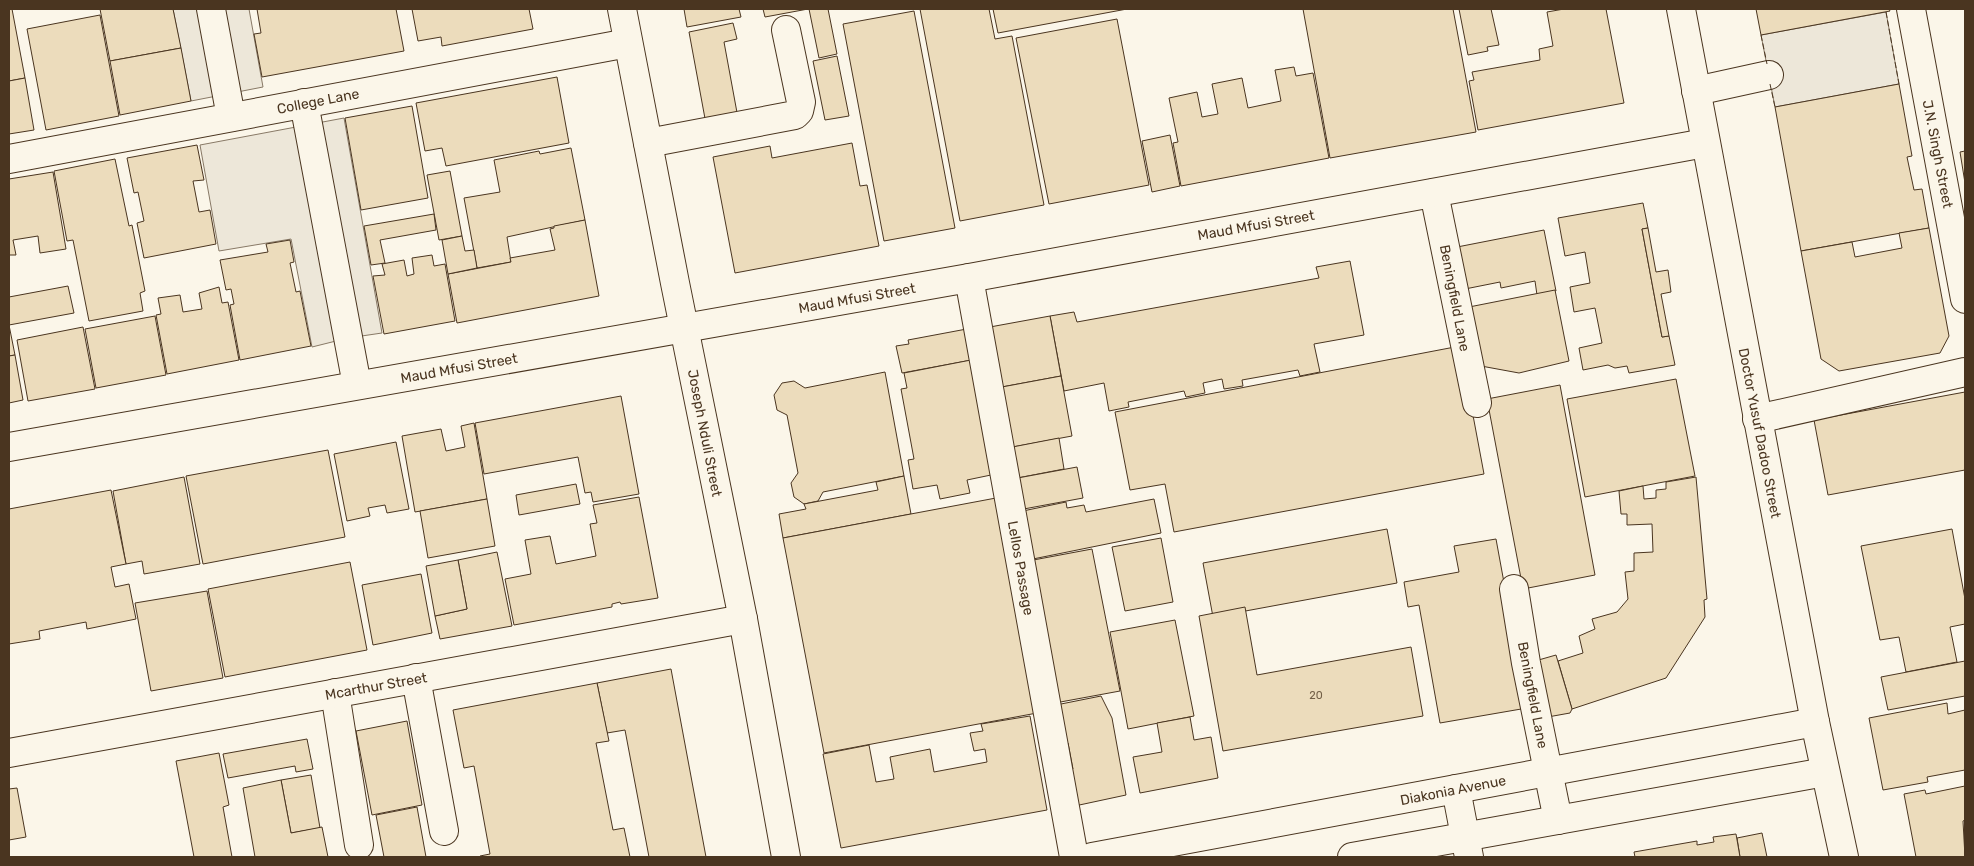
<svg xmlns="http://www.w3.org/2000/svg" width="1974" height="866" font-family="Rubik,sans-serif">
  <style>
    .parking { fill: #ede7d9; stroke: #887966 }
    .building { fill: #ecdcbc; stroke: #4a3520 }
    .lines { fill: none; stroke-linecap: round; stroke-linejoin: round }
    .minor-casing { stroke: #4a3520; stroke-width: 30 }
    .minor { stroke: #fbf6e9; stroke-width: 28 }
    .fence { stroke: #4a3520; stroke-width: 1; stroke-dasharray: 6 2.5; stroke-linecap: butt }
    .labels { text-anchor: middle; stroke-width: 4; stroke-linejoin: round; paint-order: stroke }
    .number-label { font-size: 11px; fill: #725f47 }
    .street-label { font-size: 14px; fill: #4a3520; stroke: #fbf6e9 }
  </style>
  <rect width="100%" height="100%" fill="#fbf6e9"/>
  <g class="parking">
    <polygon points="173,9 249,9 263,87 191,101"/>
    <polygon points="1886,12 1899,84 1775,107 1761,35"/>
    <polygon points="344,118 382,333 348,338 312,347 291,239 219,251 200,145"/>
  </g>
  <g class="building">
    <polygon points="9,9 12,9 25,78 9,81"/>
    <polygon points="100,9 173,9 181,48 110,61"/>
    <polygon points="257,9 396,9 404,51 262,77 254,34 261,33"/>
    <polygon points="412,9 529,9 533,29 442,46 441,37 418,41"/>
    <polygon points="684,9 739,9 741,17 687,27"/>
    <polygon points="763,9 808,9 765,17"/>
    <polygon points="809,9 828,9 837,54 819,58"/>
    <polygon points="920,9 989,9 995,39 1012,36 1044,205 960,221"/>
    <polygon points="993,9 1127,9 998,33"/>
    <polygon points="1303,9 1453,9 1476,132 1330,158"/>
    <polygon points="1459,9 1491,9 1499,45 1487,47 1488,51 1468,55"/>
    <polygon points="1564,9 1606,9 1624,103 1478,130 1469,81 1474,80 1472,72 1540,60 1539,49 1553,46 1547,12"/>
    <polygon points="1756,9 1889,9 1890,11 1761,35"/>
    <polygon points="914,11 955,228 884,241 843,24"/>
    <polygon points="100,15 119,116 46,130 27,29"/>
    <polygon points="1117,19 1149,185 1049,204 1016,38"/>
    <polygon points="733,23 737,39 724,42 738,118 706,124 689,32"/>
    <polygon points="181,48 191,101 120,115 110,61"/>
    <polygon points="837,56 849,116 825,120 813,61"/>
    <polygon points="1294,67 1296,76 1313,73 1329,158 1181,186 1173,143 1178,142 1169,98 1197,92 1202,117 1218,114 1212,84 1242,78 1248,108 1281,101 1275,70"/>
    <polygon points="557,77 569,143 446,166 442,148 425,151 416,103"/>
    <polygon points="25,78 34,130 9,134 9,81"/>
    <polygon points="1899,84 1912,156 1907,157 1914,190 1922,189 1929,228 1801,251 1775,107"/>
    <polygon points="412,106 428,198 361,210 345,118"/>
    <polygon points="1170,135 1180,186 1152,192 1142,141"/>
    <polygon points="852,143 860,186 867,185 879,246 735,273 713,157 770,146 772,158"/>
    <polygon points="197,145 204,180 193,181 199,212 210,210 216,244 144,258 137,223 144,221 138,192 134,193 127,158"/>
    <polygon points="571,148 585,220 507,237 511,262 477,268 464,198 500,192 494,160 539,151 540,154"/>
    <polygon points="1965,151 1965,183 1960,152"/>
    <polygon points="115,159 129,226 132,225 145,291 140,293 143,311 89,321 73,240 67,241 54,171"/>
    <polygon points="450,171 462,236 439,240 427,175"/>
    <polygon points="53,172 66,249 40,253 38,236 13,240 16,255 9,255 9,179"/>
    <polygon points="1643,203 1648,228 1642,229 1662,337 1669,336 1675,365 1629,373 1627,366 1615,368 1608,365 1583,370 1579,348 1602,343 1595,308 1574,312 1570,287 1590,283 1585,252 1565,256 1558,218"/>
    <polygon points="434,214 436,230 380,240 385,263 371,265 364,226"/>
    <polygon points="585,220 599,296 457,323 448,274 511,262 510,258 555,250 550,229 554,228 554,226"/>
    <polygon points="1648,228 1656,272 1668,270 1671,292 1661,294 1669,336 1662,337 1642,229"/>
    <polygon points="1929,228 1949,336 1940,353 1839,371 1821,359 1801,251 1852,242 1855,257 1902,248 1899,233"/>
    <polygon points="1544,230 1556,291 1537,295 1535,281 1501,288 1500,282 1460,290 1452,248"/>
    <polygon points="462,236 465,251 474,250 477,268 448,274 442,240"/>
    <polygon points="290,240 294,262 290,263 296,292 300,291 311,346 240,360 230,305 234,304 231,289 226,290 220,260 268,252 266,244"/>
    <polygon points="432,255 434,266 445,264 455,321 384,334 373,276 385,275 382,264 404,260 407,276 414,274 412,258"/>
    <polygon points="1350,261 1364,335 1314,344 1320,372 1300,376 1298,370 1242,380 1243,386 1224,389 1222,379 1203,383 1205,393 1186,397 1184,391 1128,402 1129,407 1109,411 1104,383 1064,391 1050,316 1074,312 1077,322 1319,278 1316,267"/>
    <polygon points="68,286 74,313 9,325 15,355 9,356 9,297"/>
    <polygon points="219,287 222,303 228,302 239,360 167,374 156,315 161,314 158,298 180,295 183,312 202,309 199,293"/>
    <polygon points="1555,290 1569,361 1519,373 1481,366 1469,307"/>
    <polygon points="155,316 166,375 96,388 85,329"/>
    <polygon points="1050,316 1061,376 991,389 979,329"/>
    <polygon points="83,327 95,389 28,401 17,340"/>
    <polygon points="972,328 977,359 902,373 896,346 909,344 908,340"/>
    <polygon points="1460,346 1484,474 1174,532 1165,484 1130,490 1115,412"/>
    <polygon points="15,355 23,400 9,403 9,356"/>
    <polygon points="971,360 991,475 967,480 970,493 940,499 937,485 913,489 908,460 914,459 901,389 907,388 904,373"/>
    <polygon points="885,372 904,476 823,492 818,501 804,504 794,497 791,483 798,473 787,415 777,410 774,395 782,383 794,381 805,388"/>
    <polygon points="1061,376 1072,436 1002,449 991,389"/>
    <polygon points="1676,379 1695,476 1585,497 1567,399"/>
    <polygon points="1560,385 1595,575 1523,589 1487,399"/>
    <polygon points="1965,392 1965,470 1828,495 1814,420"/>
    <polygon points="621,396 639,494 593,502 591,492 585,493 578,457 484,474 475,423"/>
    <polygon points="474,423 487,499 415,512 402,436 441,429 446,451 465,447 461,426"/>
    <polygon points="1059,438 1064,469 1007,480 1002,449"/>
    <polygon points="396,442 409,509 387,513 385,505 368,508 370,516 347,521 334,454"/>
    <polygon points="328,450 345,537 203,564 186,476"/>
    <polygon points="1077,467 1083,498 1013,511 1007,480"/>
    <polygon points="904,476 911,514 783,538 779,514 806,509 804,504 878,490 876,482"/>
    <polygon points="184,477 200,564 144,574 142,561 126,564 113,491"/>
    <polygon points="1696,477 1707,599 1704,600 1705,617 1666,678 1572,709 1558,661 1583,653 1579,636 1595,629 1592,619 1617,612 1628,599 1625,572 1634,571 1634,553 1653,552 1652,524 1627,525 1627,514 1621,514 1619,491 1643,486 1644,499 1656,498 1656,490 1666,489 1666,482"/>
    <polygon points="576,484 580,504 519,515 516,495"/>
    <polygon points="111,490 126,564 111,567 115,587 129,584 136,619 87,629 86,622 39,631 40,639 9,644 9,509"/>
    <polygon points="639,497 658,598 621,604 620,602 612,604 612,607 514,625 505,579 531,574 525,540 550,536 556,564 596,556 590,524 597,523 593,505"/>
    <polygon points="996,498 1037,713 824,753 783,538"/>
    <polygon points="487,499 495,546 428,558 420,511"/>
    <polygon points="1154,499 1161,533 1028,560 1018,512 1066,502 1067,508 1084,505 1086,512"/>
    <polygon points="1387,529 1397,583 1213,617 1203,563"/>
    <polygon points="1952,529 1965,599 1965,624 1950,627 1957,662 1906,672 1899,637 1880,640 1861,546"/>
    <polygon points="1161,538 1173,602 1125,611 1112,547"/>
    <polygon points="1496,539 1527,708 1440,723 1419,605 1408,607 1404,582 1459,572 1454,546"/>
    <polygon points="1092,549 1120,691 1055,703 1028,561"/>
    <polygon points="497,552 512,626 440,639 435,616 467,609 458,560"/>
    <polygon points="458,560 467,609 435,616 426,566"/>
    <polygon points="350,562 367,650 225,677 208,589"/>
    <polygon points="421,574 432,633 373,645 362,585"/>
    <polygon points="207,591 223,678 151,691 135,603"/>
    <polygon points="1245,607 1257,675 1411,647 1423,716 1223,751 1199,616"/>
    <polygon points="1175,620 1194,716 1128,729 1110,632"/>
    <polygon points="1556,655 1572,709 1570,713 1531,720 1521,665"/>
    <polygon points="1965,661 1965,696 1888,710 1881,677"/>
    <polygon points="671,669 706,857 649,857 625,730 607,733 597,683"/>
    <polygon points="597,683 609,741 596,743 613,830 624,828 630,857 480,857 480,856 490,854 474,766 464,768 453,710"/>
    <polygon points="1101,696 1112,718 1126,795 1070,807 1064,772 1073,769 1068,743 1058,746 1051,706"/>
    <polygon points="1947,703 1948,714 1965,710 1965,770 1927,777 1928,782 1883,790 1869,718"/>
    <polygon points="1030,716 1047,810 841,848 823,754 869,745 876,782 894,779 890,757 930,749 934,772 987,762 985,749 974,751 970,733 983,731 981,724"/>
    <polygon points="1190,717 1194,740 1211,737 1218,778 1140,793 1133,757 1162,752 1157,723"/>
    <polygon points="407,721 422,805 372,815 356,731"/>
    <polygon points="307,739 313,769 296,772 295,766 228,778 223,754"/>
    <polygon points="219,753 229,805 223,807 232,857 194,857 176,761"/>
    <polygon points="311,775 320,828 291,833 281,780"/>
    <polygon points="281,780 291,833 322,827 328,857 255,857 243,788"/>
    <polygon points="1965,786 1965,820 1963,821 1965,857 1916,857 1904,794 1925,790 1926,794"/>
    <polygon points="17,788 26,837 9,840 9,789"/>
    <polygon points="417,807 426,857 384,857 376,815"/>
    <polygon points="1762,833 1767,857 1740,857 1737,838"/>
    <polygon points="1736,834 1740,857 1635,857 1634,852 1697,841 1697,845 1714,842 1713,837"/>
  </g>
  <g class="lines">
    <g class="minor-casing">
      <g id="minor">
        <polyline points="211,9 231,117"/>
        <polyline points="622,9 675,283 743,619 786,857"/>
        <polyline points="1681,9 1815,722 1844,857"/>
        <polyline points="1911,9 1965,299"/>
        <polyline points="1696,91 1769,75"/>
        <polyline points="304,103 357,385"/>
        <polyline points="648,143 795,115 799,111 801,102 786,30"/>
        <polyline points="9,159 628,43"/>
        <polyline points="1434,193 1477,403"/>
        <polyline points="969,278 1074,857"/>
        <polyline points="1757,419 1965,372"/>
        <polyline points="9,447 969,278 1705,143"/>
        <polyline points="1514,589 1526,663 1558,820"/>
        <polyline points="416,678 444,831"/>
        <polyline points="335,693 359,845"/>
        <polyline points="9,753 743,619"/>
        <polyline points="1456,789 1469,857"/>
        <polyline points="1092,857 1815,722"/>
        <polyline points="1352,857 1825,772"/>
      </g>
    </g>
    <use href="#minor" class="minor"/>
    <g class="fence">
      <polyline points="1886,12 1899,84"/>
      <polyline points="1761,35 1767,64"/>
      <polyline points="1770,84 1775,107"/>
    </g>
  </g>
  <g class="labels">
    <g class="number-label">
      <text x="1316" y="699">20</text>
    </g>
    <g class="street-label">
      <text transform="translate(318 101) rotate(-11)" y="5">College Lane</text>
      <text transform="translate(1938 154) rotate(79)" y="5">J.N. Singh Street</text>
      <text transform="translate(1256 225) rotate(-10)" y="5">Maud Mfusi Street</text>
      <text transform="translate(857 298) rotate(-10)" y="5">Maud Mfusi Street</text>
      <text transform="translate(1455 298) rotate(79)" y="5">Beningfield Lane</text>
      <text transform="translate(459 368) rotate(-10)" y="5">Maud Mfusi Street</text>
      <text transform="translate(705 433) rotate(79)" y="5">Joseph Nduli Street</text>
      <text transform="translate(1760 433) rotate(79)" y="5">Doctor Yusuf Dadoo Street</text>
      <text transform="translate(1021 568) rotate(80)" y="5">Lellos Passage</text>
      <text transform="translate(376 686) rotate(-10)" y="5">Mcarthur Street</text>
      <text transform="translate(1533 695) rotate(79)" y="5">Beningfield Lane</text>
      <text transform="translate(1453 790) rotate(-11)" y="5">Diakonia Avenue</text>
    </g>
  </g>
  <rect width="1974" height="866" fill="none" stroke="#4a3520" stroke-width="20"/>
</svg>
